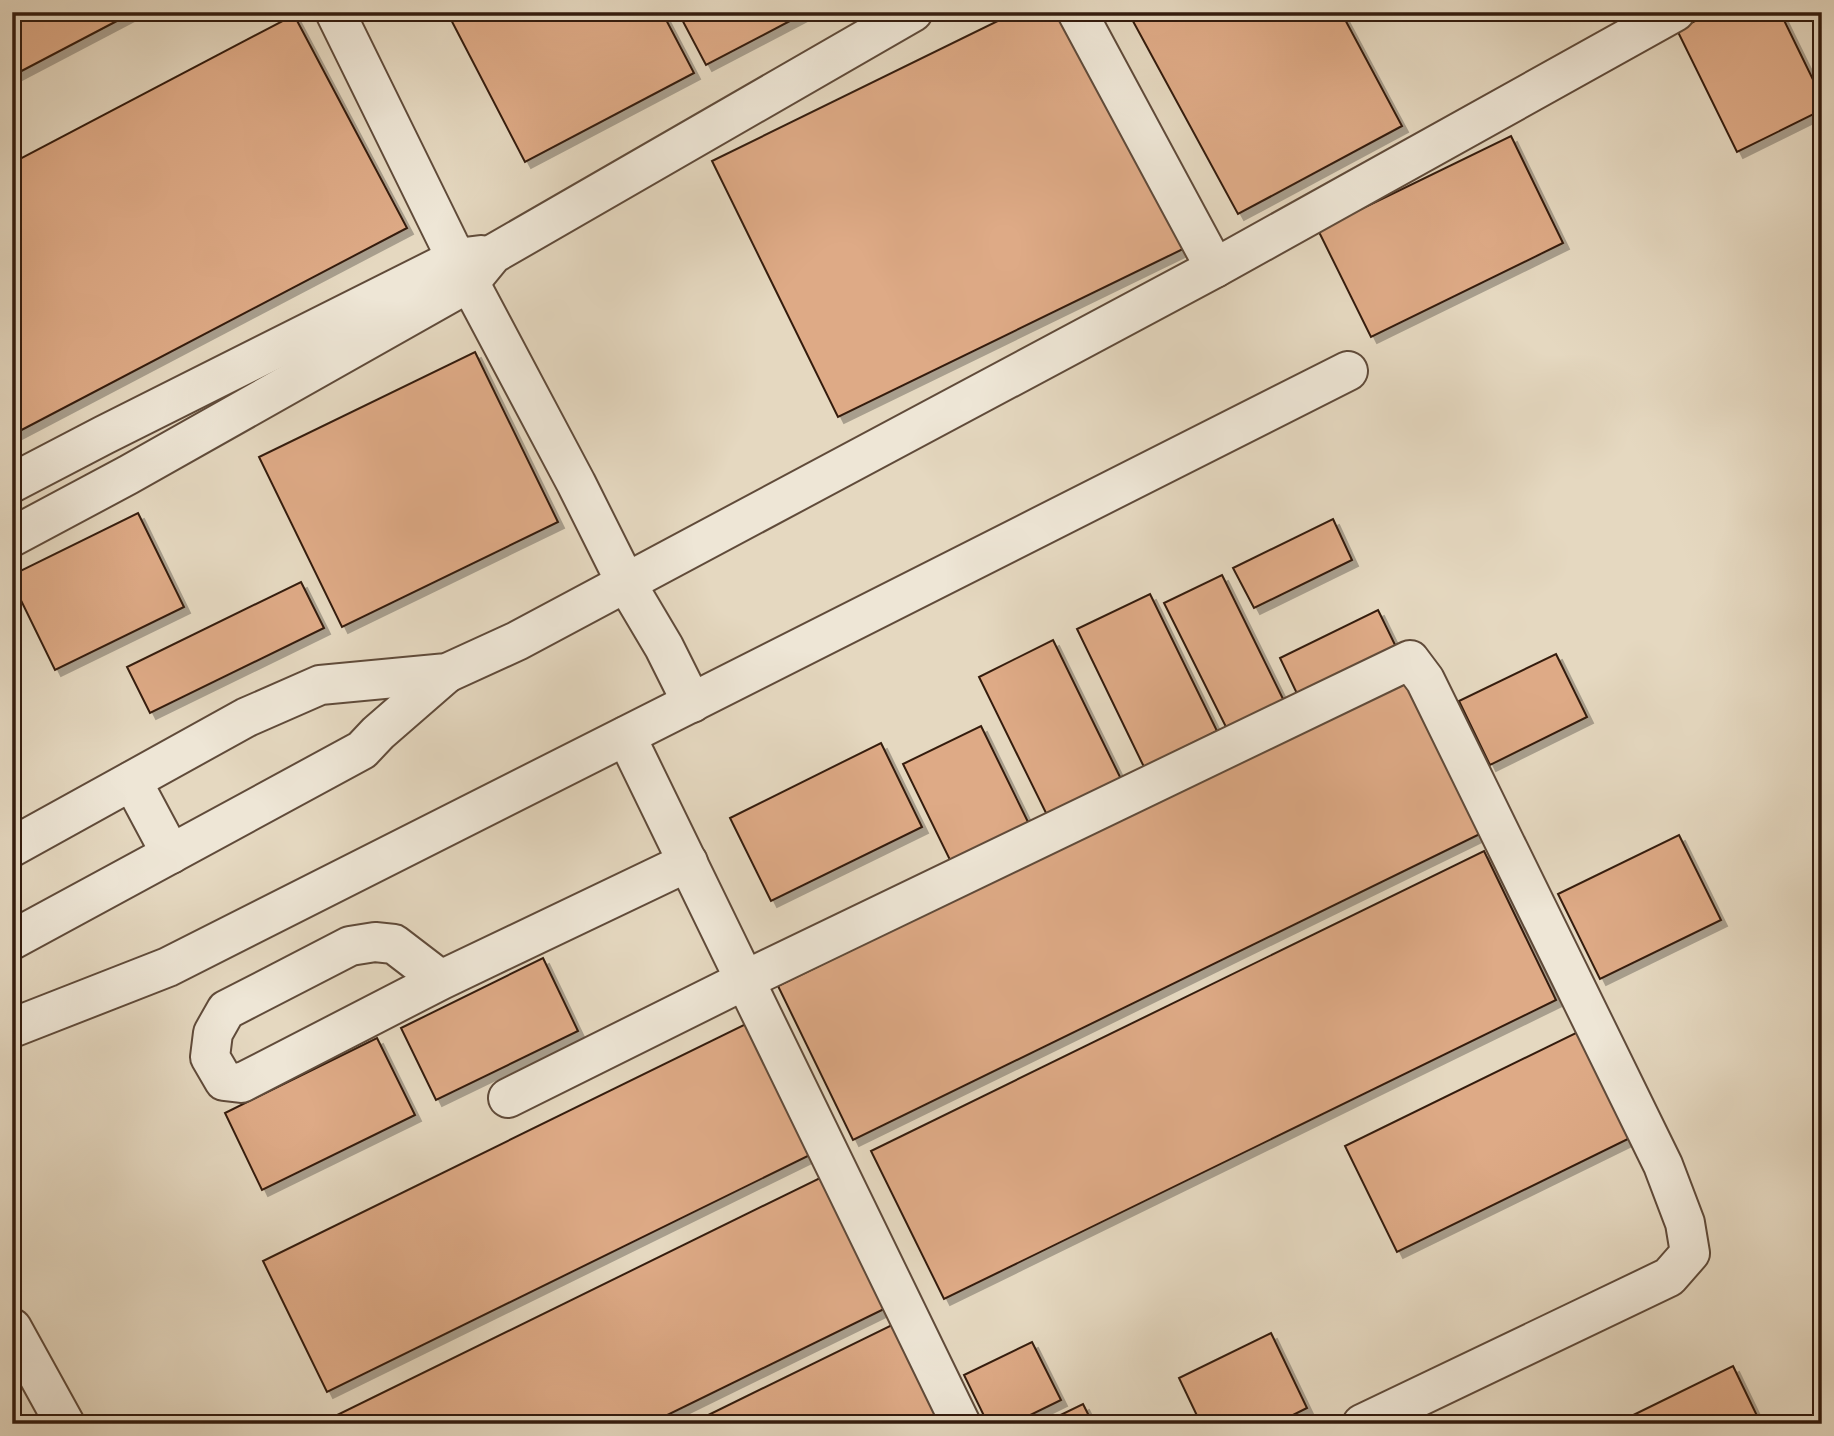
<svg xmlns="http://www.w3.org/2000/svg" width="1834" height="1436" font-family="'IM FELL Double Pica',serif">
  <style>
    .building { fill: #deaa86; stroke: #341c0e; stroke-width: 2; filter: url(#shadow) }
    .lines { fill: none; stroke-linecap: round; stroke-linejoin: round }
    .minor-casing { stroke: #604b3a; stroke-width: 42 }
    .minor { stroke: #eee6d6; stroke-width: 38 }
  </style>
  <defs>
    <filter id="shadow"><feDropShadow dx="6" dy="6" stdDeviation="0" flood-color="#0004"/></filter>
  </defs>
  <rect width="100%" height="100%" fill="#e5d8c0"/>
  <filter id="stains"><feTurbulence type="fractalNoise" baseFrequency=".00286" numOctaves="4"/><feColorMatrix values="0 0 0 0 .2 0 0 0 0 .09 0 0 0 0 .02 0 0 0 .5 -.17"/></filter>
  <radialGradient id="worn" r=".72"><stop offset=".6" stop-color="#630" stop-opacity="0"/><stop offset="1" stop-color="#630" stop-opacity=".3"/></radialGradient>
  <g class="building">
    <polygon points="12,12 134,12 12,76"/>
    <polygon points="447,12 662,12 694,73 525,162"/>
    <polygon points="678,12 807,12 706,65"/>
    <polygon points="1016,12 1067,12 1183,249 838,417 712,161"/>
    <polygon points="1128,12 1341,12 1402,126 1238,214"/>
    <polygon points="1713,12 1780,12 1822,98 1822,110 1737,152 1677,30"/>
    <polygon points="294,15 407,228 12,435 12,163"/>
    <polygon points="1511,136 1563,243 1371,337 1318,230"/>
    <polygon points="475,352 558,522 342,627 259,457"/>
    <polygon points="138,513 184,607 55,670 12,582 12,575"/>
    <polygon points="1333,519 1352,560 1254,608 1233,568"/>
    <polygon points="1222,575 1286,705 1229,733 1164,603"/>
    <polygon points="301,582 324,628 150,713 127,667"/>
    <polygon points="1150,594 1217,731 1144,767 1077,629"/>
    <polygon points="1378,610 1399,653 1301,702 1280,658"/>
    <polygon points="1053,640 1121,779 1047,815 979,677"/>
    <polygon points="1556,654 1587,717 1490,765 1459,701"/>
    <polygon points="1410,677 1486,831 853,1140 778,986"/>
    <polygon points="981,726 1029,824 951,862 903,764"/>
    <polygon points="881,743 922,827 771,901 730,818"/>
    <polygon points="1679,835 1721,920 1600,979 1558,894"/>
    <polygon points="1484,851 1556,1000 944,1299 871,1151"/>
    <polygon points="543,958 578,1031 436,1100 401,1028"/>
    <polygon points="754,1020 818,1151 327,1392 263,1261"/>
    <polygon points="1582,1030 1634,1136 1397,1252 1345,1146"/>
    <polygon points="377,1038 415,1115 262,1190 225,1113"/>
    <polygon points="820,1178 884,1309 649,1424 331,1424 329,1419"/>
    <polygon points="894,1324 943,1424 690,1424"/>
    <polygon points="1271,1333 1307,1408 1275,1424 1201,1424 1179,1378"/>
    <polygon points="1032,1342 1061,1400 1012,1424 988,1424 964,1375"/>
    <polygon points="1733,1366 1761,1424 1615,1424"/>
    <polygon points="1083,1404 1093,1424 1042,1424"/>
  </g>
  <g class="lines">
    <g class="minor-casing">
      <g id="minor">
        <polyline points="335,12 449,244 576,483 626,583 664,647 692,703"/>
        <polyline points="1077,12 1215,268"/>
        <polyline points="12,483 104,435 457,258 481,255"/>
        <polyline points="12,537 128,475 470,282 493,254 913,12"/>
        <polyline points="626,736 961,1424"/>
        <polyline points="132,781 171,854"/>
        <polyline points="12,847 247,717 320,685 447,673 517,641 1215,268 1675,12"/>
        <polyline points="12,940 362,750 378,733 447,673"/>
        <polyline points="441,980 394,944 375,942 350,946 226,1010 213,1033 210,1057 224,1081 241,1083 441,980 688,862"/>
        <polyline points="12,1028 168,967 1348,371"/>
        <polyline points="508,1098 745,980 1410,660 1425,680 1663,1165 1685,1223 1690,1253 1669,1277 1362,1424"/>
        <polyline points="12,1328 65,1424"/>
      </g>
    </g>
    <use href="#minor" class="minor"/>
  </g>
  <rect width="1834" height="1436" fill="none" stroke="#e5d8c0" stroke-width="42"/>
  <rect x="14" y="14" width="1806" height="1408" fill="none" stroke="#341c0e" stroke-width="3.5"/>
  <rect x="21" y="21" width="1792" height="1394" fill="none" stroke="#341c0e" stroke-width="2"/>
  <rect width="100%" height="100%" filter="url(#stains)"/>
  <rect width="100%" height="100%" fill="url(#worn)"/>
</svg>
